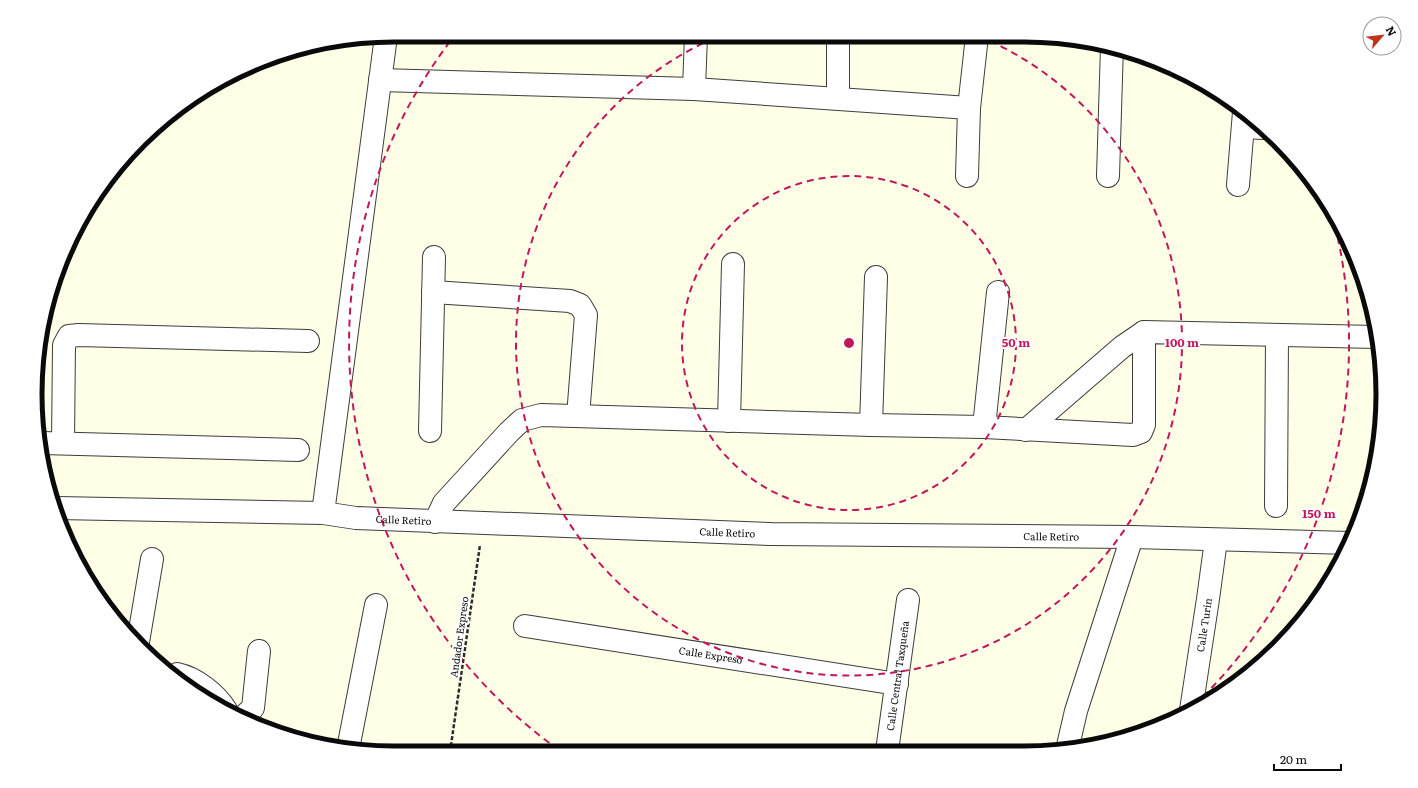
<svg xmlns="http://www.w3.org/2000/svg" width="1418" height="788" font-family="Literata,serif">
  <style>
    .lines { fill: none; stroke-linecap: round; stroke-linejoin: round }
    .minor-casing { stroke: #3d3d3d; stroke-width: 24 }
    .path { stroke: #2c2c2c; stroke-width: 2.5; stroke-dasharray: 4 2; stroke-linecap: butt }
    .minor { stroke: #fff; stroke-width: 22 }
    .ring { fill: none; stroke: #c2185b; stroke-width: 2; stroke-dasharray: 7 5 }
    .labels { text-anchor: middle; stroke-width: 4; stroke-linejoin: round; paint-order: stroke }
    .street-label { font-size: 10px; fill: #0a0a0a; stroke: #fff }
    .rim { fill: none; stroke: #0a0a0a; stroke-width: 5 }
    .centre { fill: #c2185b; stroke: #fff; stroke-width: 2 }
    .ring-label { font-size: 12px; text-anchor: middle; font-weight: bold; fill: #c2185b; stroke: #fff; stroke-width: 4; stroke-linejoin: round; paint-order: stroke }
  </style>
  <rect width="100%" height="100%" fill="#ffffe8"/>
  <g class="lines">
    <g class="minor-casing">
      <g id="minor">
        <polyline points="380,80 694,89 969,108"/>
        <polyline points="694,89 696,35"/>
        <polyline points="838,98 838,36"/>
        <polyline points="1243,127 1264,128"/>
        <polyline points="967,176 969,108 977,36"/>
        <polyline points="1108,176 1112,46"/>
        <polyline points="1238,185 1244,112"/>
        <polyline points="433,292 570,301 580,305 586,315 578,416"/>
        <polyline points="729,421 733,264"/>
        <polyline points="871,425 876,277"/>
        <polyline points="984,427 998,292"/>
        <polyline points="1026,430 1122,347 1144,332"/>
        <polyline points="430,431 434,257"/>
        <polyline points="42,443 298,450"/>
        <polyline points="63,443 64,345 69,336 79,335 308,341"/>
        <polyline points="1276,506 1277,335"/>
        <path id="s1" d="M57,508L323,513L356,518L771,534L1132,537L1349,543"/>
        <polyline points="323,513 386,36"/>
        <polyline points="435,522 444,503 509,432 522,420 541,415 871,425 984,427 1133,435 1141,432 1144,425 1144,332 1377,337"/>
        <path id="s2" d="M525,626L897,684"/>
        <polyline points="138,642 152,559"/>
        <path d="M177,674C196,678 216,694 226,710"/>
        <path id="s3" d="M1191,710L1208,599L1216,540"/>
        <polyline points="243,717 253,708 259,651"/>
        <polyline points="348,749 376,605"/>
        <polyline points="1067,750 1076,711 1132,537"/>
        <path id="s4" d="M887,751L908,600"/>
      </g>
    </g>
    <polyline class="path" points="450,752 480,545"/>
    <use href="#minor" class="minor"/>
  </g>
  <g class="ring">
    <circle cx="849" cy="343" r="167"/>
    <path d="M979 36A333 333 0 1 1 719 36"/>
    <path d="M559 750A500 500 0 0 1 455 35M1332 214A500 500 0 0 1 1187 712"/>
  </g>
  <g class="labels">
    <g class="street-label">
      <text dy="4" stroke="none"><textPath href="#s1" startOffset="347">Calle Retiro</textPath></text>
      <text dy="4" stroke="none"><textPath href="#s1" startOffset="671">Calle Retiro</textPath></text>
      <text dy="4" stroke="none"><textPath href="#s1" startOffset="995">Calle Retiro</textPath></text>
      <text dy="4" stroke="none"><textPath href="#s3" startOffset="86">Calle Turin</textPath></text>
      <text transform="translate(459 637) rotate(-82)" y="4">Andador Expreso</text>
      <text dy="4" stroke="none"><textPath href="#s2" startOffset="188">Calle Expreso</textPath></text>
      <text dy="4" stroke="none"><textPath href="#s4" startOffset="76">Calle Central Taxqueña</textPath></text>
    </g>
  </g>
  <path d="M0 0H1418V788H0ZM394 42H1024A352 352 0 0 1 1376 394V394A352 352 0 0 1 1024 746H394A352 352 0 0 1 42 394V394A352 352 0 0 1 394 42Z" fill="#fff" fill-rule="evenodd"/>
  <path class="rim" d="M394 42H1024A352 352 0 0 1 1376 394V394A352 352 0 0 1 1024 746H394A352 352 0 0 1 42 394V394A352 352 0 0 1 394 42Z"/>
  <circle cx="849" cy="343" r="6" class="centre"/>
  <g class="ring-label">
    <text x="1016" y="347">50 m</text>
    <text x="1182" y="347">100 m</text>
    <text x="1319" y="518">150 m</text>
  </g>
  <g transform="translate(1382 36) rotate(62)"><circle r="19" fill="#ffffff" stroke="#9d9d9d"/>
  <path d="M0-3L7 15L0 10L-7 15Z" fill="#c0341c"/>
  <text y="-6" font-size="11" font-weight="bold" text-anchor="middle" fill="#0a0a0a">N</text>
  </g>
  <path d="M1274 764v6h67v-6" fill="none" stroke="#0a0a0a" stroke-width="2"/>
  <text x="1280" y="764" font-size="12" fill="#0a0a0a" stroke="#ffffff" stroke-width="3" paint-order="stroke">20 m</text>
</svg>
